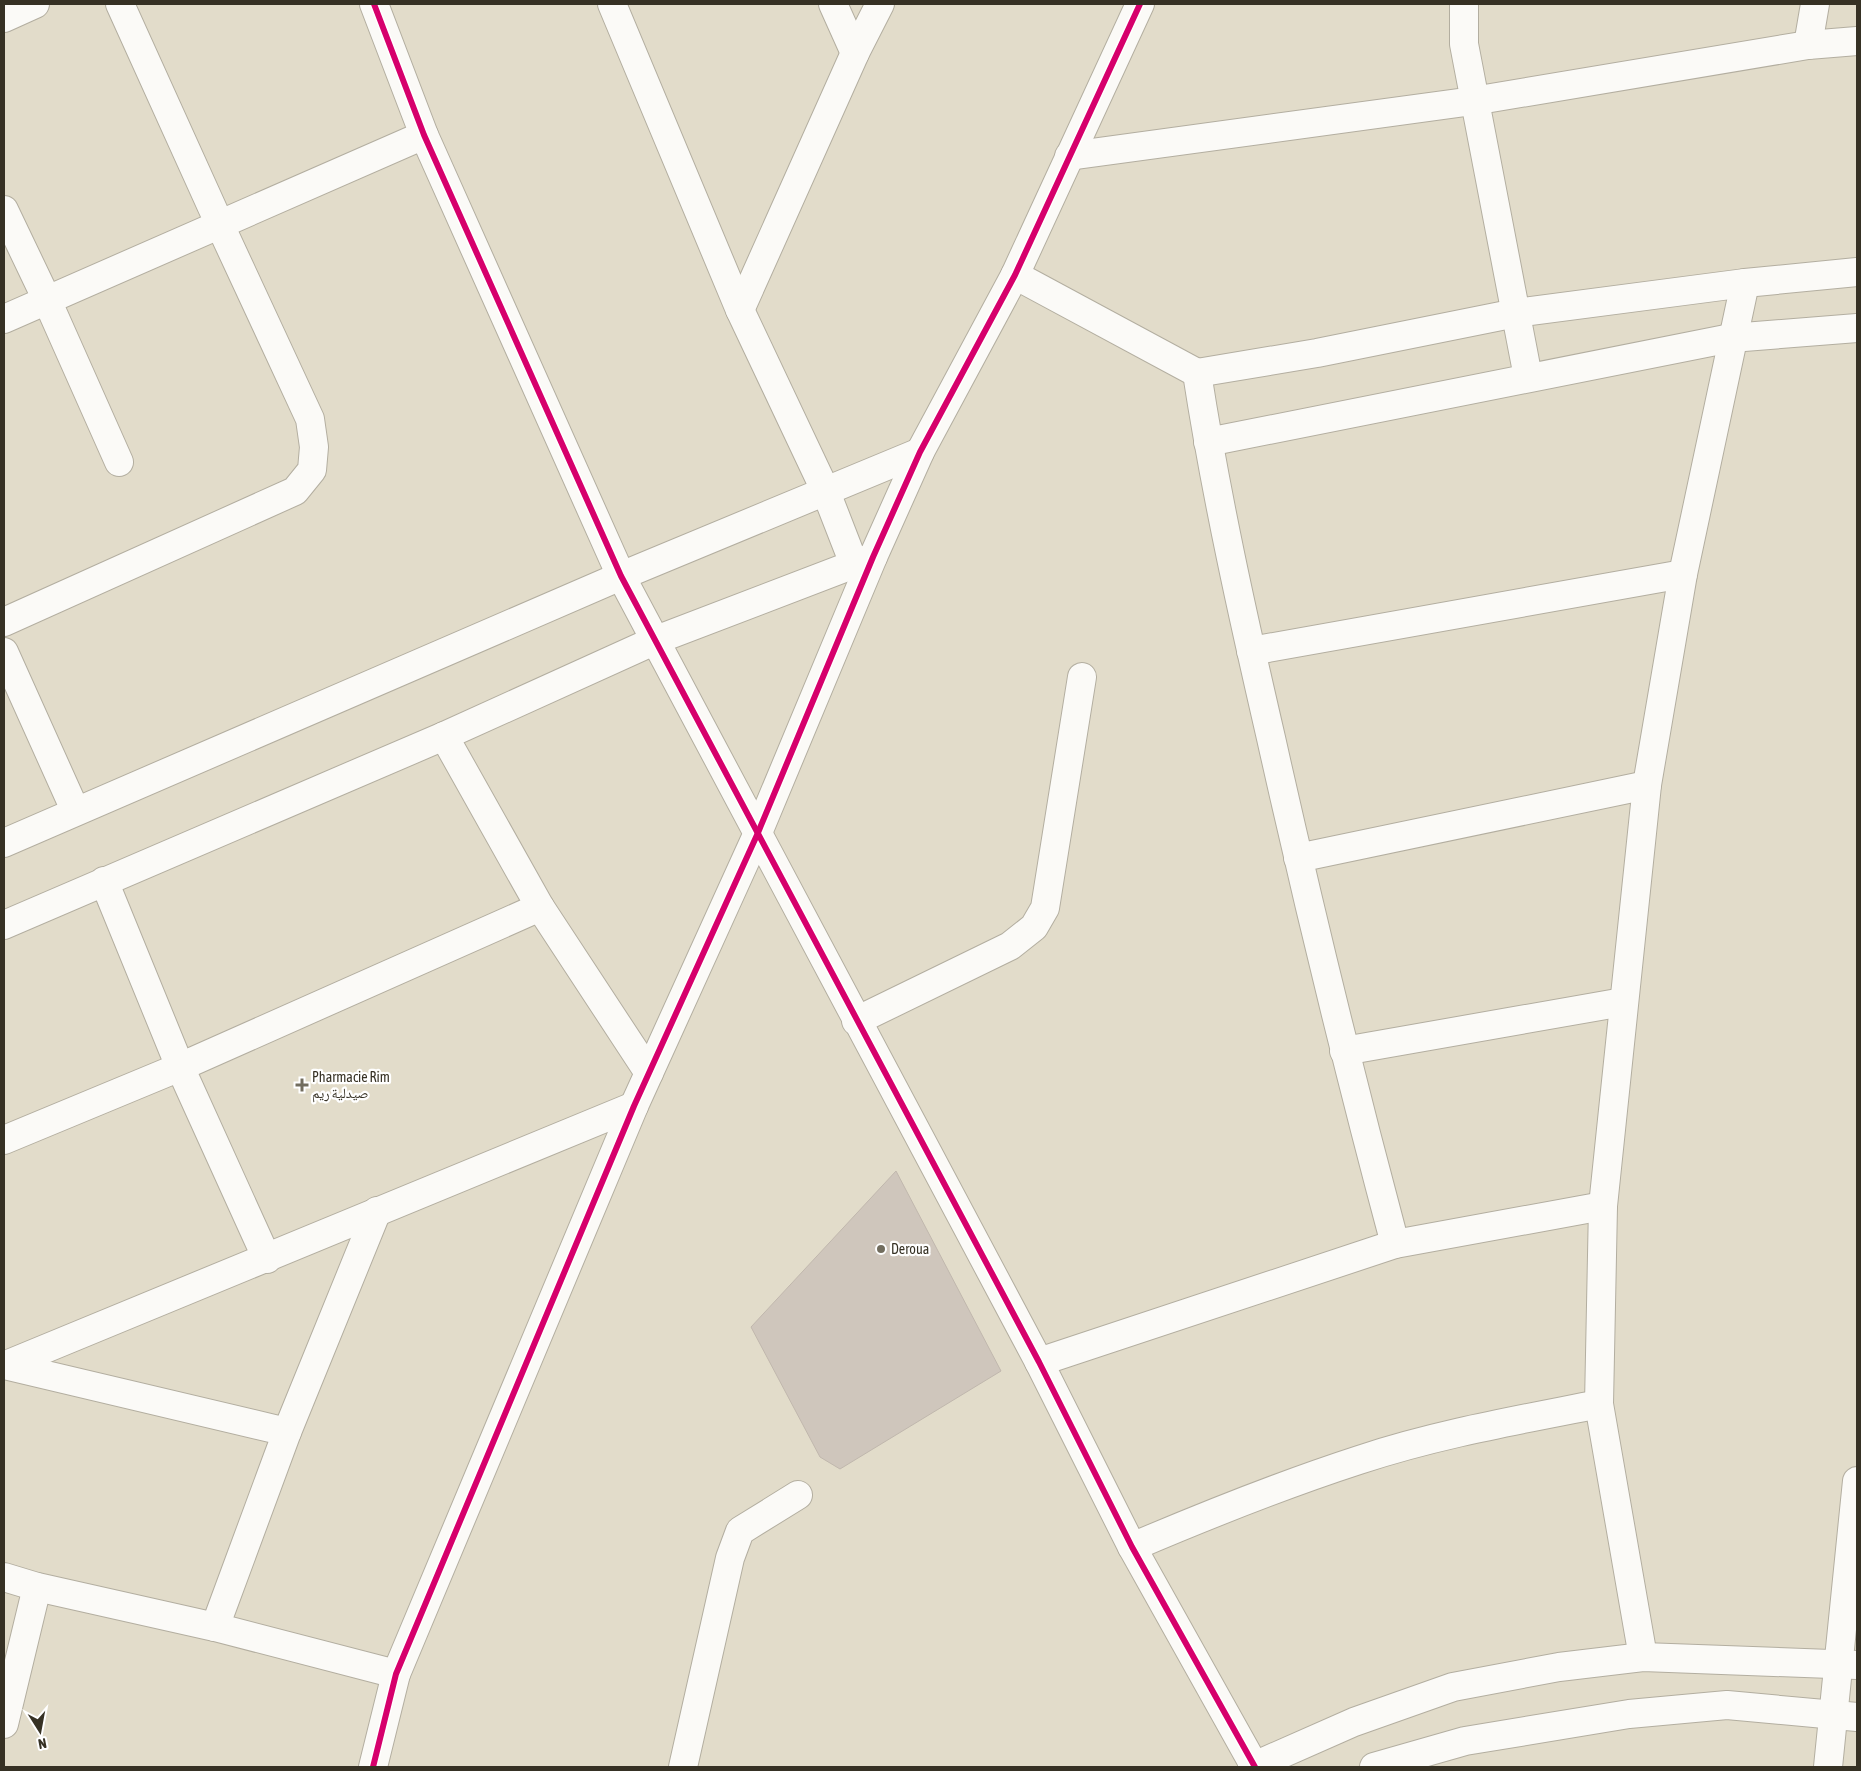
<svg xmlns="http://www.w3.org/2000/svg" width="1861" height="1771" font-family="'Asap Condensed','Noto Naskh Arabic',sans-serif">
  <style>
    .building { fill: #cfc6bc; stroke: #c0b7ad }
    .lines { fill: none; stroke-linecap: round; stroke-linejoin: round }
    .street-casing { stroke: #b3aea0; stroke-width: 30 }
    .secondary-casing { stroke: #b3aea0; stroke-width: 30 }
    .street { stroke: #fbfaf7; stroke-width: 28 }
    .secondary { stroke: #fbfaf7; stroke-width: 28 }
    .cycleway-casing { stroke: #fff; stroke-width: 9 }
    .cycleway { stroke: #d6006c; stroke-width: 6 }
    .poi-dot { fill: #726d5e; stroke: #fff; stroke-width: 2 }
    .labels { text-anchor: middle; stroke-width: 4.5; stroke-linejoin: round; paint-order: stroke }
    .poi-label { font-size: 14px; fill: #363124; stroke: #fff; text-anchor: start }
  </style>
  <rect width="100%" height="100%" fill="#e2dcca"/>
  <polygon class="building" points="896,1171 1001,1371 840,1469 820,1457 751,1327"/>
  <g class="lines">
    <g class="street-casing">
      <g id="street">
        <polyline points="374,4 424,135 621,576 1039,1362 1132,1547 1255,1767"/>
        <polyline points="612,4 740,310 826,492 854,564"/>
        <polyline points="833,4 855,53"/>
        <polyline points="1464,4 1464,44 1528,377"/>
        <polyline points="4,18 35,4"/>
        <polyline points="1808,45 1815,4"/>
        <polyline points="1069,156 1473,101 1808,45 1857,41"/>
        <polyline points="4,210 47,300 119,462"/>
        <path d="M1015,275L1197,373C1216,496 1243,617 1271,738C1309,908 1350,1076 1395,1244"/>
        <polyline points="740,310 855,53 880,4"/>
        <polyline points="4,319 424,135"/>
        <polyline points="1197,373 1317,353 1516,313 1745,283 1857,272"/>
        <polyline points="1208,442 1731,338 1857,328"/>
        <polyline points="4,622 295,491 312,470 314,447 310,419 220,225 120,4"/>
        <polyline points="1251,651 1683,574"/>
        <polyline points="4,652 75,810"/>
        <polyline points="444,736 540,907 649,1073"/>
        <polyline points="4,843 621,576 920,452"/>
        <polyline points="1298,858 1647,785"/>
        <polyline points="104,881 180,1067 267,1259"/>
        <polyline points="4,925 444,736 656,640 873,557"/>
        <polyline points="856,1021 1010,946 1034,927 1045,908 1082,677"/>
        <polyline points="1344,1051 1623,1002"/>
        <polyline points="4,1140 180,1067 540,907"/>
        <polyline points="1039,1362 1395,1244 1603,1206"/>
        <polyline points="4,1365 287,1432"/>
        <polyline points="6,1365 634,1106"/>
        <path d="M1132,1547C1207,1515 1282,1485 1359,1460C1437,1434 1519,1420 1599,1404"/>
        <polyline points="4,1577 37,1587 215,1627 396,1674"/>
        <polyline points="215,1627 287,1432 377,1211"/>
        <polyline points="1643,1657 1599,1404 1603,1206 1647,785 1683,574 1745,283"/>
        <polyline points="4,1724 37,1587"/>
        <polyline points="373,1767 396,1674 634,1106 757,835 873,557 920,452 1015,275 1140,4"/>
        <polyline points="683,1767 730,1558 740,1531 798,1495"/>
        <polyline points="1252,1767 1354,1722 1453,1687 1559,1667 1643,1657 1857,1665"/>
        <polyline points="1374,1767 1465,1741 1629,1714 1727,1705 1857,1717"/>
      </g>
    </g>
    <g class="secondary-casing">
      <polyline id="secondary" points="1828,1767 1857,1481"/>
    </g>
    <use href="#street" class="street"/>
    <use href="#secondary" class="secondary"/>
    <g class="cycleway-casing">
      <g id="cycleway">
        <polyline points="374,4 424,135 621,576 1039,1362 1132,1547 1255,1767"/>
        <polyline points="373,1767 396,1674 634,1106 757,835 873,557 920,452 1015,275 1140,4"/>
      </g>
    </g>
    <use href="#cycleway" class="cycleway"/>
  </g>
  <g class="poi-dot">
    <path d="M299.5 1077.5h5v5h5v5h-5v5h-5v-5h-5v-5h5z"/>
    <circle cx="881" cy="1249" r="5"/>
  </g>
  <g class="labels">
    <g class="poi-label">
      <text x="312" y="1082">Pharmacie Rim<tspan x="312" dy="16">صيدلية ريم</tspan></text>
      <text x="891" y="1254">Deroua</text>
    </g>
  </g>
  <rect width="1861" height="1771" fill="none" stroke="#363124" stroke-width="10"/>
  <g transform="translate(40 1731) rotate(169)" stroke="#ffffff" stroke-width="4" paint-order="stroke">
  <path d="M0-4L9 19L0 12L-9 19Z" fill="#363124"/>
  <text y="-8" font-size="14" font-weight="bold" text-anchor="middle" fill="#363124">N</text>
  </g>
</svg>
